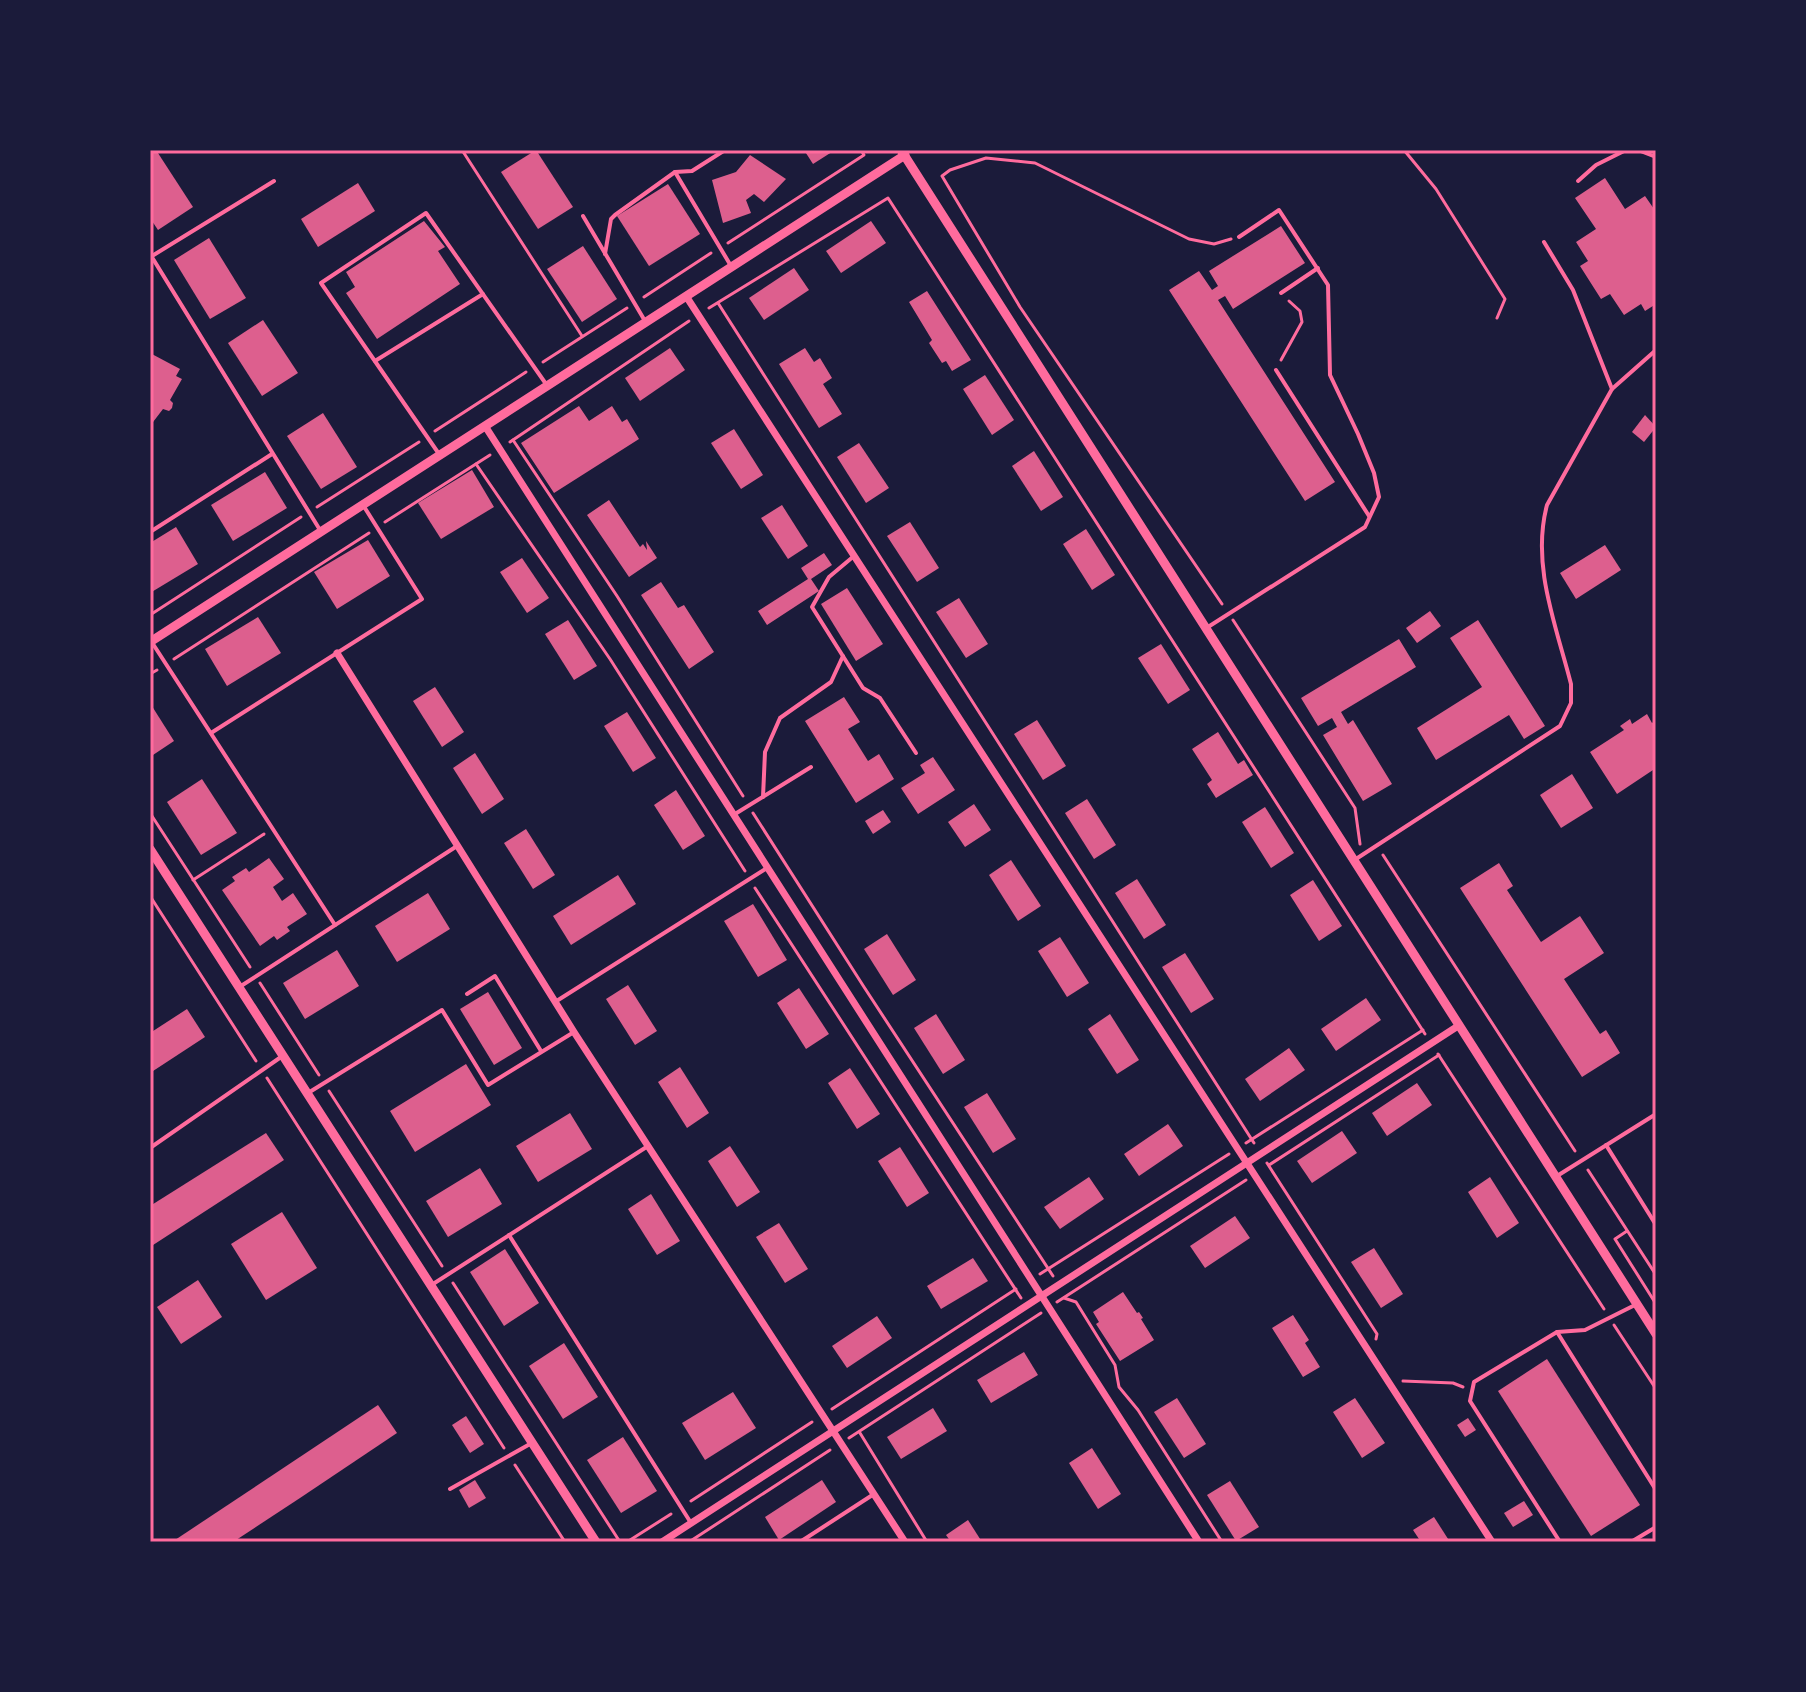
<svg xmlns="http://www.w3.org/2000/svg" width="1806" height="1692" font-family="Lato,sans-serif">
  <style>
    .building { fill: #dd5f8e }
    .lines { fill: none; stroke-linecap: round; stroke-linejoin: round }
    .path { stroke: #ff6b9d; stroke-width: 3 }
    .service { stroke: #ff6b9d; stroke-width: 4 }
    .minor { stroke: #ff6b9d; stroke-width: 7 }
    .tertiary { stroke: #ff6b9d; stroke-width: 9 }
    .neatline { fill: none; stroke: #ff6b9d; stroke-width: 3 }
  </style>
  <rect width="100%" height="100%" fill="#1b1b3a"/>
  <g class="building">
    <polygon points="156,150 193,207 158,230 150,218 150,154"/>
    <polygon points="536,150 573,207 538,229 501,172"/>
    <polygon points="804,150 835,150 813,164"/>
    <polygon points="750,155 786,179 764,202 754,194 746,200 751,213 723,223 712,180 736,172"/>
    <polygon points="1605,178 1625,209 1645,196 1654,209 1656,208 1656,304 1645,311 1641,304 1624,315 1610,294 1601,299 1580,266 1588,261 1576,242 1596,229 1575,198"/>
    <polygon points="358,183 375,211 318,247 301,219"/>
    <polygon points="668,184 700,234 649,266 617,216"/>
    <polygon points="424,221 445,247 438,251 460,284 377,339 346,293 355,287 346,272"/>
    <polygon points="871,221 886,243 841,273 826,251"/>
    <polygon points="1281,226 1305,263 1233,309 1225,296 1218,300 1335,482 1305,501 1169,290 1199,271 1212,290 1218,286 1209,271"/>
    <polygon points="209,238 246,298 210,319 174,260"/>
    <polygon points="583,246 617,299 582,322 547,269"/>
    <polygon points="794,268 809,290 764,320 749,298"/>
    <polygon points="927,291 971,360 952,371 946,361 942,363 929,343 932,340 909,302"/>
    <polygon points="263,320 298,373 262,396 228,343"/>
    <polygon points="670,348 685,370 640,401 625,378"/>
    <polygon points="805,348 814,362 820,358 832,378 823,384 842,414 819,428 779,364"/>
    <polygon points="150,353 180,369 176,376 182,379 170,400 173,403 172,408 169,411 163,409 150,426"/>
    <polygon points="985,375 1014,420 992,435 963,389"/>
    <polygon points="579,406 589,421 612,406 622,422 627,419 639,439 554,493 521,443"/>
    <polygon points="323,413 357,467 321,489 287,436"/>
    <polygon points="1645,415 1656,427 1644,442 1632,432"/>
    <polygon points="734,429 763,475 741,489 711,443"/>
    <polygon points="859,443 889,488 866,503 837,457"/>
    <polygon points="1034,451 1063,497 1041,511 1012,466"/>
    <polygon points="472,470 494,507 441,539 418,503"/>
    <polygon points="265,472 287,508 233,541 211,505"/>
    <polygon points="609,500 640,547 643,544 647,550 646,541 657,558 629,577 587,515"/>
    <polygon points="782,505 808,546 788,559 761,518"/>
    <polygon points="910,522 939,568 917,582 887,536"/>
    <polygon points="176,527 198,564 150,593 150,543"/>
    <polygon points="1086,529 1115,575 1092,590 1063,544"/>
    <polygon points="368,540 390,576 337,609 314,572"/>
    <polygon points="1605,545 1621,570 1576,599 1560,573"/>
    <polygon points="824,553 832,565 811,579 819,591 767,625 758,611 808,579 801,568"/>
    <polygon points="522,558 549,598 527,613 500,572"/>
    <polygon points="661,582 678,608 684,605 714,652 689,669 641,595"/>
    <polygon points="847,588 883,644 856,661 821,604"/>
    <polygon points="959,598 988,644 966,658 936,612"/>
    <polygon points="1430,611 1441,626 1417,643 1406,628"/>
    <polygon points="258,617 281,653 227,686 205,649"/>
    <polygon points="568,620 597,666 574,680 545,634"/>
    <polygon points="1478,620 1545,726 1524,739 1509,715 1436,760 1417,728 1482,687 1450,638"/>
    <polygon points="1399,639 1416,667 1341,712 1348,724 1353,720 1392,784 1363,801 1323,735 1337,727 1332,718 1318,726 1301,698"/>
    <polygon points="1161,644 1190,690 1168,704 1138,658"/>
    <polygon points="435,687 464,732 442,747 413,701"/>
    <polygon points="844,697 860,722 848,729 868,761 879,754 894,779 856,803 805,721"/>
    <polygon points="150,703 174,741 150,757"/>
    <polygon points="627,712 656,758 633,772 604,726"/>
    <polygon points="1647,714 1652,723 1656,720 1656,768 1617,794 1590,752 1624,730 1620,726 1630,719 1632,724"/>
    <polygon points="1037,720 1066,766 1043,780 1014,734"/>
    <polygon points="1218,732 1238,764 1244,760 1253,775 1216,798 1207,784 1212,780 1192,749"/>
    <polygon points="475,753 504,799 482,814 453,768"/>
    <polygon points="933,757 955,790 918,814 901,788 925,773 920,765"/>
    <polygon points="1572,774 1593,808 1561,828 1540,795"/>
    <polygon points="202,779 237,833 201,855 167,802"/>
    <polygon points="676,790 705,836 683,850 654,805"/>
    <polygon points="1087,799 1116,845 1094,859 1065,813"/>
    <polygon points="974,804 991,830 965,847 948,822"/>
    <polygon points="1265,807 1294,853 1271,868 1242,822"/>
    <polygon points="883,810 891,822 873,834 865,821"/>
    <polygon points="526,829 555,875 533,889 504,843"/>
    <polygon points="269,858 284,879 273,887 282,901 293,893 307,914 287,927 290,931 277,940 274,936 260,946 222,890 235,881 232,877 246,868 249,872"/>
    <polygon points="1011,860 1041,906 1018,921 989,875"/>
    <polygon points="1499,863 1513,886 1507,890 1541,942 1580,916 1604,953 1564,979 1600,1034 1606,1030 1620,1053 1582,1077 1460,888"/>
    <polygon points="618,875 636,904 571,945 553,916"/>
    <polygon points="1137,879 1166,925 1144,939 1115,893"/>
    <polygon points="1313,880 1342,926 1319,941 1290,895"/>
    <polygon points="428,893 450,929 397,962 375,926"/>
    <polygon points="753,904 787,960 758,977 724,921"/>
    <polygon points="887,934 916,980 893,995 864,949"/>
    <polygon points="1060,937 1089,983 1067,997 1038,951"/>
    <polygon points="337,950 359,986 305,1019 283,983"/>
    <polygon points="1185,953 1214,999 1191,1013 1162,967"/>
    <polygon points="628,985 657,1031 635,1045 606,999"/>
    <polygon points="799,988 829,1034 806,1049 777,1003"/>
    <polygon points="488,992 522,1048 494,1065 460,1009"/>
    <polygon points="1366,998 1381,1020 1336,1051 1321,1029"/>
    <polygon points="187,1009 205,1037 150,1073 150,1033"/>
    <polygon points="936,1014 965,1060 943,1074 914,1028"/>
    <polygon points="1110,1014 1139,1060 1117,1074 1088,1029"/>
    <polygon points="1289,1048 1305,1070 1260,1101 1245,1079"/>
    <polygon points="466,1064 491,1105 415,1152 390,1111"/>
    <polygon points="680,1067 709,1113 687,1128 658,1082"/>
    <polygon points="850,1068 880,1114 857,1129 828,1083"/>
    <polygon points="1417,1083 1432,1105 1387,1136 1372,1113"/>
    <polygon points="987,1093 1016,1139 993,1153 964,1107"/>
    <polygon points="570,1113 592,1149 538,1182 516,1146"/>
    <polygon points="1168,1124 1183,1146 1139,1176 1124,1154"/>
    <polygon points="1342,1131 1357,1153 1312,1183 1297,1161"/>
    <polygon points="266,1133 284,1160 150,1247 150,1206"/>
    <polygon points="730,1146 760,1192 737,1207 708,1161"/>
    <polygon points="900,1147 929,1193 907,1207 878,1161"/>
    <polygon points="480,1168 502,1204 448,1237 426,1201"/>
    <polygon points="1089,1177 1104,1199 1060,1229 1044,1207"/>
    <polygon points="1490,1177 1519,1223 1497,1238 1468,1192"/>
    <polygon points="651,1194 680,1241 657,1255 628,1209"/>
    <polygon points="282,1212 317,1268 266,1300 231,1244"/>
    <polygon points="1235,1216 1250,1238 1205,1268 1190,1246"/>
    <polygon points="779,1223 808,1269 785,1283 756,1237"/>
    <polygon points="1374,1248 1403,1294 1381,1308 1351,1262"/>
    <polygon points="505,1249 539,1303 504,1326 470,1272"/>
    <polygon points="973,1258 988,1281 941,1309 927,1286"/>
    <polygon points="198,1280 222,1317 181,1344 157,1307"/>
    <polygon points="1123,1292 1137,1313 1139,1312 1143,1318 1141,1319 1154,1340 1120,1361 1096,1324 1099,1322 1093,1312"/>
    <polygon points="1293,1315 1309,1340 1305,1343 1320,1367 1303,1377 1272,1328"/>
    <polygon points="877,1316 892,1338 847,1368 832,1346"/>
    <polygon points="564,1343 598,1397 563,1419 529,1366"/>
    <polygon points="1024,1352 1038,1375 991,1403 977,1380"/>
    <polygon points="1547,1359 1640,1505 1591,1536 1498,1391"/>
    <polygon points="733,1392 756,1428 705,1460 682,1423"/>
    <polygon points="1177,1398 1206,1444 1184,1458 1154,1412"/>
    <polygon points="1355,1398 1385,1443 1362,1458 1333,1412"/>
    <polygon points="378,1405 397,1433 300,1498 233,1542 172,1542"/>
    <polygon points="933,1408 947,1431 901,1459 887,1437"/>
    <polygon points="466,1416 484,1444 470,1453 452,1425"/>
    <polygon points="1468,1418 1476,1430 1465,1437 1457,1425"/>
    <polygon points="623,1437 657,1491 621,1513 587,1460"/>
    <polygon points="1092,1448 1121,1494 1098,1509 1069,1463"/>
    <polygon points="475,1480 486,1498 469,1508 459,1490"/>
    <polygon points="822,1480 836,1502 779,1540 765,1517"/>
    <polygon points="1230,1481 1259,1527 1236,1541 1207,1495"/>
    <polygon points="1524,1501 1533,1515 1513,1527 1504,1513"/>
    <polygon points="1434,1517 1450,1542 1421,1542 1413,1530"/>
    <polygon points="968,1520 982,1542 951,1542 946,1535"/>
  </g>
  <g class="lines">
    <g class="path">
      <polyline points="462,150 582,336"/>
      <polyline points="1404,150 1436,189 1505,299 1497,318"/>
      <polyline points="728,243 864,155 861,150"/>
      <polyline points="644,297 711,253"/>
      <polyline points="718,303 1254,1143"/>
      <polyline points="709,308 888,198 1425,1034"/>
      <polyline points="1281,360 1302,322 1300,311 1289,301"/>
      <polyline points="543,362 627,308"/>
      <polyline points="435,431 526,372"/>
      <polyline points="513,440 617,596 743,796"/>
      <polyline points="510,442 689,321"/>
      <polyline points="476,464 610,659 745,871"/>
      <polyline points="317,507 419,442"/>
      <polyline points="385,522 490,455"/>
      <polyline points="1222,604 1020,307 942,176 950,170 986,158 1035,163 1189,239 1214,244 1231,239"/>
      <polyline points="150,615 301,517"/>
      <polyline points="1233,620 1355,808 1360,844"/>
      <polyline points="174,659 369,533"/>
      <polyline points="150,674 157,670"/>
      <polyline points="150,813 250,967"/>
      <polyline points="753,813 864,987 1053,1276"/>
      <polyline points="1383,855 1575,1151"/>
      <polyline points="193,880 264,834"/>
      <polyline points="755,888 1021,1298"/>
      <polyline points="150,896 256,1061"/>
      <polyline points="260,983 319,1075"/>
      <polyline points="1438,1054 1604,1309"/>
      <polyline points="267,1078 504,1448"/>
      <polyline points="329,1091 442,1266"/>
      <polyline points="1246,1143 1423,1030"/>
      <polyline points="1267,1163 1377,1334 1376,1339"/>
      <polyline points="1269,1165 1439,1055"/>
      <polyline points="1588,1170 1656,1275"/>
      <polyline points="1627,1231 1615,1239 1656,1304"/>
      <polyline points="1040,1274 1229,1154"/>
      <polyline points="453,1283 620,1542"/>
      <polyline points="1064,1298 1076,1302 1115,1365 1119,1387 1138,1410 1222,1542"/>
      <polyline points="1057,1302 1246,1180"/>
      <polyline points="1614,1325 1656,1389"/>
      <polyline points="1403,1381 1453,1383 1463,1387"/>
      <polyline points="832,1409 1016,1289"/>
      <polyline points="860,1433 927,1542"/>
      <polyline points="849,1438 1041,1313"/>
      <polyline points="515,1465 565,1542"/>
      <polyline points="691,1501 812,1422"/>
      <polyline points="627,1542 671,1514"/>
      <polyline points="689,1542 830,1450"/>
    </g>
    <g class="service">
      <polyline points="1638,150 1656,157"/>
      <polyline points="675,172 692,171 725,150"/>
      <polyline points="1578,181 1596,165 1626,150"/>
      <polyline points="583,216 645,321"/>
      <polyline points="1544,242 1573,290 1612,389"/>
      <polyline points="150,254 320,530"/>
      <polyline points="605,254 611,219 615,215 675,172 731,266"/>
      <polyline points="152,256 274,181"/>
      <polyline points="1281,293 1318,268"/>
      <polyline points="375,361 483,294"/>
      <polyline points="1276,370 1369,516"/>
      <polyline points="439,454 321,283 426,213 546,384"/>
      <polyline points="150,532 272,454"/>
      <polyline points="854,556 829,577 812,607 863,688 880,698 916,753"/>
      <polyline points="1208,627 1365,527 1379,497 1374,473 1358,434 1330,375 1328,285 1279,210 1239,237"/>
      <polyline points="153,644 335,925"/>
      <polyline points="211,733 422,599 363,505"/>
      <polyline points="763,797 765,752 780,718 831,682 843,656"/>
      <polyline points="735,814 811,767"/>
      <path d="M1356,859L1560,726L1571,703V684C1556,625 1531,565 1547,505L1612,389L1656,350"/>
      <polyline points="241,986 457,846"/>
      <polyline points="467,994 495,976 541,1051"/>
      <polyline points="555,1002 767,868"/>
      <polyline points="308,1093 442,1010 488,1085 574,1032"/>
      <polyline points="1606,1145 1656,1225"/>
      <polyline points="150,1148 281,1057"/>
      <polyline points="1557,1176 1656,1114"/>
      <polyline points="509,1235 691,1523"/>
      <polyline points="433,1284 648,1146"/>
      <polyline points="1557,1332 1656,1490"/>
      <polyline points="450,1489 530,1444"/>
      <polyline points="800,1542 874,1494"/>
      <polyline points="1560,1542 1470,1401 1474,1382 1557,1332 1585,1330 1635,1305"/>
      <polyline points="1631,1542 1656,1527"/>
    </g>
    <g class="minor">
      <polyline points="686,296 1492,1542"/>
      <polyline points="485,426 1199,1542"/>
      <polyline points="337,653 574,1032 905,1542"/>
      <polyline points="662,1542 1458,1026"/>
    </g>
    <g class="tertiary">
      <polyline points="901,150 1656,1334"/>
      <polyline points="150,642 905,155"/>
      <polyline points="150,849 596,1542"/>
    </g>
  </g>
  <rect width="1806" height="1692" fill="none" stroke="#1b1b3a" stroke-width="304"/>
  <rect x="152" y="152" width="1502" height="1388" class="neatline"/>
</svg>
